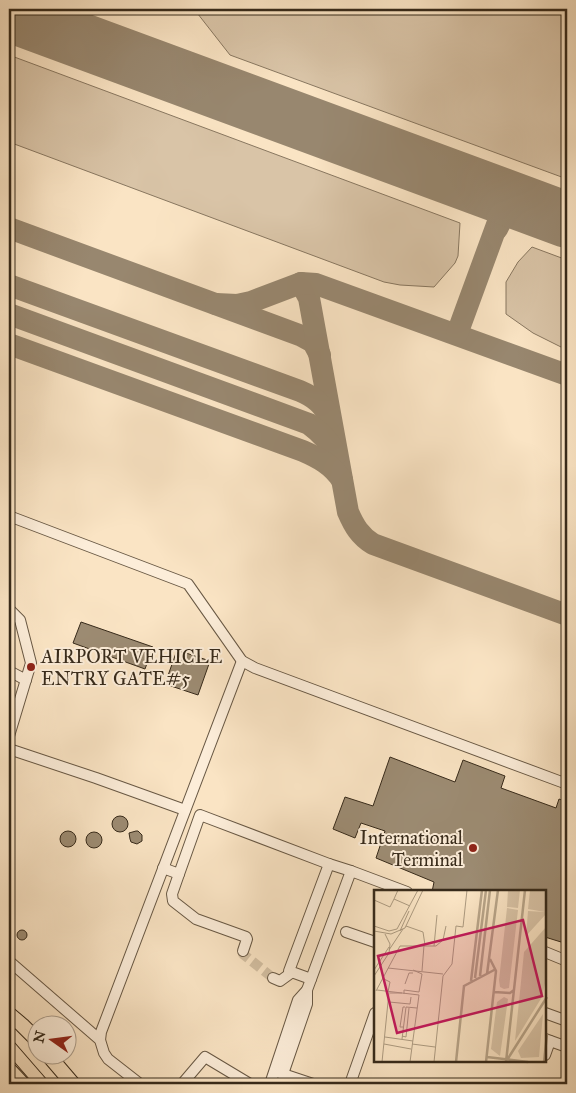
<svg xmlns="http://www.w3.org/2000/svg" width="576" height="1093" font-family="'IM FELL Great Primer',serif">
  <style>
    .green { fill: #d9c4a7; stroke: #887760 }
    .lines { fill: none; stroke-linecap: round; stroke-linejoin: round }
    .taxiway { stroke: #98876f; stroke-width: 22 }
    .runway { stroke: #98876f; stroke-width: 56 }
    .building { fill: #9c8b72; stroke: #372a1a }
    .minor-tunnel { stroke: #d3bfa2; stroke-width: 10; stroke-dasharray: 10 5; stroke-linecap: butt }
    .minor-casing { stroke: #685844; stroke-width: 12 }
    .major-casing { stroke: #372a1a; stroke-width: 14 }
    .highway-casing { stroke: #372a1a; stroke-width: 16 }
    .minor { stroke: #fcedd9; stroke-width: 10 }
    .major { stroke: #fae4c4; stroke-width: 12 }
    .highway { stroke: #fae4c4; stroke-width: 14 }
    .poi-dot { fill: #8f2418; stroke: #fcedd9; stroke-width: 2 }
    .labels { text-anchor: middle; stroke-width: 4; stroke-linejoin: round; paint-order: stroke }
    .poi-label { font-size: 19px; fill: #372a1a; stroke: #fcedd9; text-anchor: start }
    .inset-river { fill: none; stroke: #b8a58a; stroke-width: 2.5 }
    .inset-road { fill: none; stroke: #ac9a80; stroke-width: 1 }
    .view { fill: #c2185b; fill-opacity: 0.15; stroke: #c2185b; stroke-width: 2.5 }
    .inset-edge { fill: none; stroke: #372a1a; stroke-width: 2.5 }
  </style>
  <rect width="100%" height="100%" fill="#fae4c4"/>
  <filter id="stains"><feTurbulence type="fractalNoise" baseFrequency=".004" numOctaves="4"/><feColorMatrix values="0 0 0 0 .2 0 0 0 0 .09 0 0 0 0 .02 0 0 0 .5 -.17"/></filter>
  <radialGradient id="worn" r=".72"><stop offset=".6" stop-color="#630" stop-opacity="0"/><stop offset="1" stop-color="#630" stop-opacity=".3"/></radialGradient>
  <g class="green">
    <polygon points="194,9 567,9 567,179 230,55"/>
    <polygon points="9,55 460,223 458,256 455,263 434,287 400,285 384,282 9,142"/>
    <polygon points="532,247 567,260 567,350 533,333 506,314 506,282 518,262"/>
  </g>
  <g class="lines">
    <g class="taxiway">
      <polyline points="9,228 302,336 313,342 320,355"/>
      <path d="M497,229C506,210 513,202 535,208"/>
      <path d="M301,283L309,298L348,512C354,526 360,536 373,544L567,615"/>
      <path d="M9,285L300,391C314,397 323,404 330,418"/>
      <polyline points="216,304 237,305 251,302 301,283 316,284 567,375"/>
      <path d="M9,314L309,424C320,432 330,442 336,455"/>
      <path d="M457,334L498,222C501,204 499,197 482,189"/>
      <path d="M9,344L303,451C319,458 332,465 342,480"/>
    </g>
    <polyline class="runway" points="9,14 567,220"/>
  </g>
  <g class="building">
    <polygon points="81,622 153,647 145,669 73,643"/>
    <polygon points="177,650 210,661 198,695 165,684"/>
    <polygon points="390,757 455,782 463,760 505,776 501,788 556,808 559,799 567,802 567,931 566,930 561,942 545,937 545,892 432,892 434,882 376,858 385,831 361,823 355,838 333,829 345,797 373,806"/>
    <circle cx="120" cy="824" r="8"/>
    <circle cx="68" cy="839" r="8"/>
    <polygon points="136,831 138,831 142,835 142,841 137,844 131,842 130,839 129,833"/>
    <circle cx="94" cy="840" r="8"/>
    <circle cx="22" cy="935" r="5"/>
  </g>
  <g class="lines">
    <polyline class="minor-tunnel" points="243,951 243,954 273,978"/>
    <g class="minor-casing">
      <g id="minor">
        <polyline points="9,516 188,584 242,661 255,668 567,784"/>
        <polyline points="9,609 20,620 31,663 9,736"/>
        <polyline points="9,671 26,680"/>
        <polyline points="9,749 96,778 185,810"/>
        <polyline points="163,868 179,874 200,815 329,864"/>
        <polyline points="179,874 172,894 173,901 196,919 246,937 247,939 243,951"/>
        <polyline points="346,932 375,942"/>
        <polyline points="545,952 567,961"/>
        <polyline points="9,961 100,1040 104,1053 108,1059 140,1084"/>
        <polyline points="273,978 280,981 291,973"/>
        <polyline points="311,979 289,971 329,864 351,871"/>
        <polyline points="307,990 351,871 407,892"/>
        <polyline points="545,1013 567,1021"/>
        <polyline points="545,1039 567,1047"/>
        <polyline points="100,1040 101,1032 242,661"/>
        <polyline points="545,1055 550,1041"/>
        <polyline points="277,1072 313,1084"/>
        <polyline points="182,1084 205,1057 250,1084"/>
        <polyline points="270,1084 298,1000 307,990 307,1004 283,1074"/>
        <polyline points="350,1084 375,1013"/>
      </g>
    </g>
    <g class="major-casing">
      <g id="major">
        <polyline points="9,1046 42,1084"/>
        <polyline points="9,1068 24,1084"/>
      </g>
    </g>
    <g class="highway-casing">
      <g id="highway">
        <polyline points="9,1014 22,1025 38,1041"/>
        <polyline points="49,1056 73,1084"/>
      </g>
    </g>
    <use href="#minor" class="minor"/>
    <use href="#major" class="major"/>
    <use href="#highway" class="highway"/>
  </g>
  <g class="poi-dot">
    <circle cx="31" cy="667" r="5"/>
    <circle cx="473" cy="848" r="5"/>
  </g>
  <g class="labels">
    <g class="poi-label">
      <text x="41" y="663">AIRPORT VEHICLE<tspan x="41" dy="22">ENTRY GATE#5</tspan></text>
      <text x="463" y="844" text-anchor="end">International<tspan x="463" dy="22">Terminal</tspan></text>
    </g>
  </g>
  <g transform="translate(374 890)">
    <rect width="172" height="172" fill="#fae4c4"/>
    <path d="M134,0H146L144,18L133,17ZM156,0H172V24L152,46L154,21L171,22L154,19ZM133,18L144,20L135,98L130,99L126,97L125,90ZM172,37V89L168,107L141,151L150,62ZM130,107L134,109L126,166L117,159L123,112ZM169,124L165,167L147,168L144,161Z" fill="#d9c4a7"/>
    <path class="inset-river" d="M113,84L124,0M106,86L116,0M101,88L112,0M97,91L108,0M120,102L136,103L140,100M113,167L154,172M133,170L173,107M82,172L90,96L122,79M112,172L122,81L116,69M132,172L151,0M170,172L173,144"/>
    <path class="inset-road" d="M24,0L20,9L36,16M0,10L16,17L20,9M0,36L15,41L23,39L44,0M32,36L49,42L51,55M0,41L17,44L31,38L49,0M26,41L35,21M60,56L63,25M15,60L29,39M14,78L69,84M0,80L15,57M39,80L48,84L45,102M48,81L50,55M0,86L15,63L16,54L11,44M8,88L16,92L14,102M31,94L35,83H39M3,100L28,103H16M2,101L26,56H62L69,50L72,36M28,103L45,105L36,172M30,104V100L45,102M15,112L36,114L37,107M29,137H26L29,117H31M28,146L32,147L35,118M11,147L39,151M28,149L32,117L43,118M10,154L37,159M38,154L61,157M8,172L15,102M60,172L69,86L78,74L82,36L89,37L93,0"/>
    <path class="view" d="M149,30L168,106L23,143L4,66Z"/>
    <rect width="172" height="172" class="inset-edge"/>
  </g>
  <rect width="576" height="1093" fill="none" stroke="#fae4c4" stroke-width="30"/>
  <rect x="10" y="10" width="556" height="1073" fill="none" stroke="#372a1a" stroke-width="2.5"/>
  <rect x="15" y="15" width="546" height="1063" fill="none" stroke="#372a1a"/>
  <g transform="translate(52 1040) rotate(284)"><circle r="24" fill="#fcedd9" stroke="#ad9f8d"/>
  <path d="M0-4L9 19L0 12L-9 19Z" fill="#8f2418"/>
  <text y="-8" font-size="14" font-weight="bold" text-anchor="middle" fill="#372a1a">N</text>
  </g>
  <rect width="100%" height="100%" filter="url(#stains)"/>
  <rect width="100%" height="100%" fill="url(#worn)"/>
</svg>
